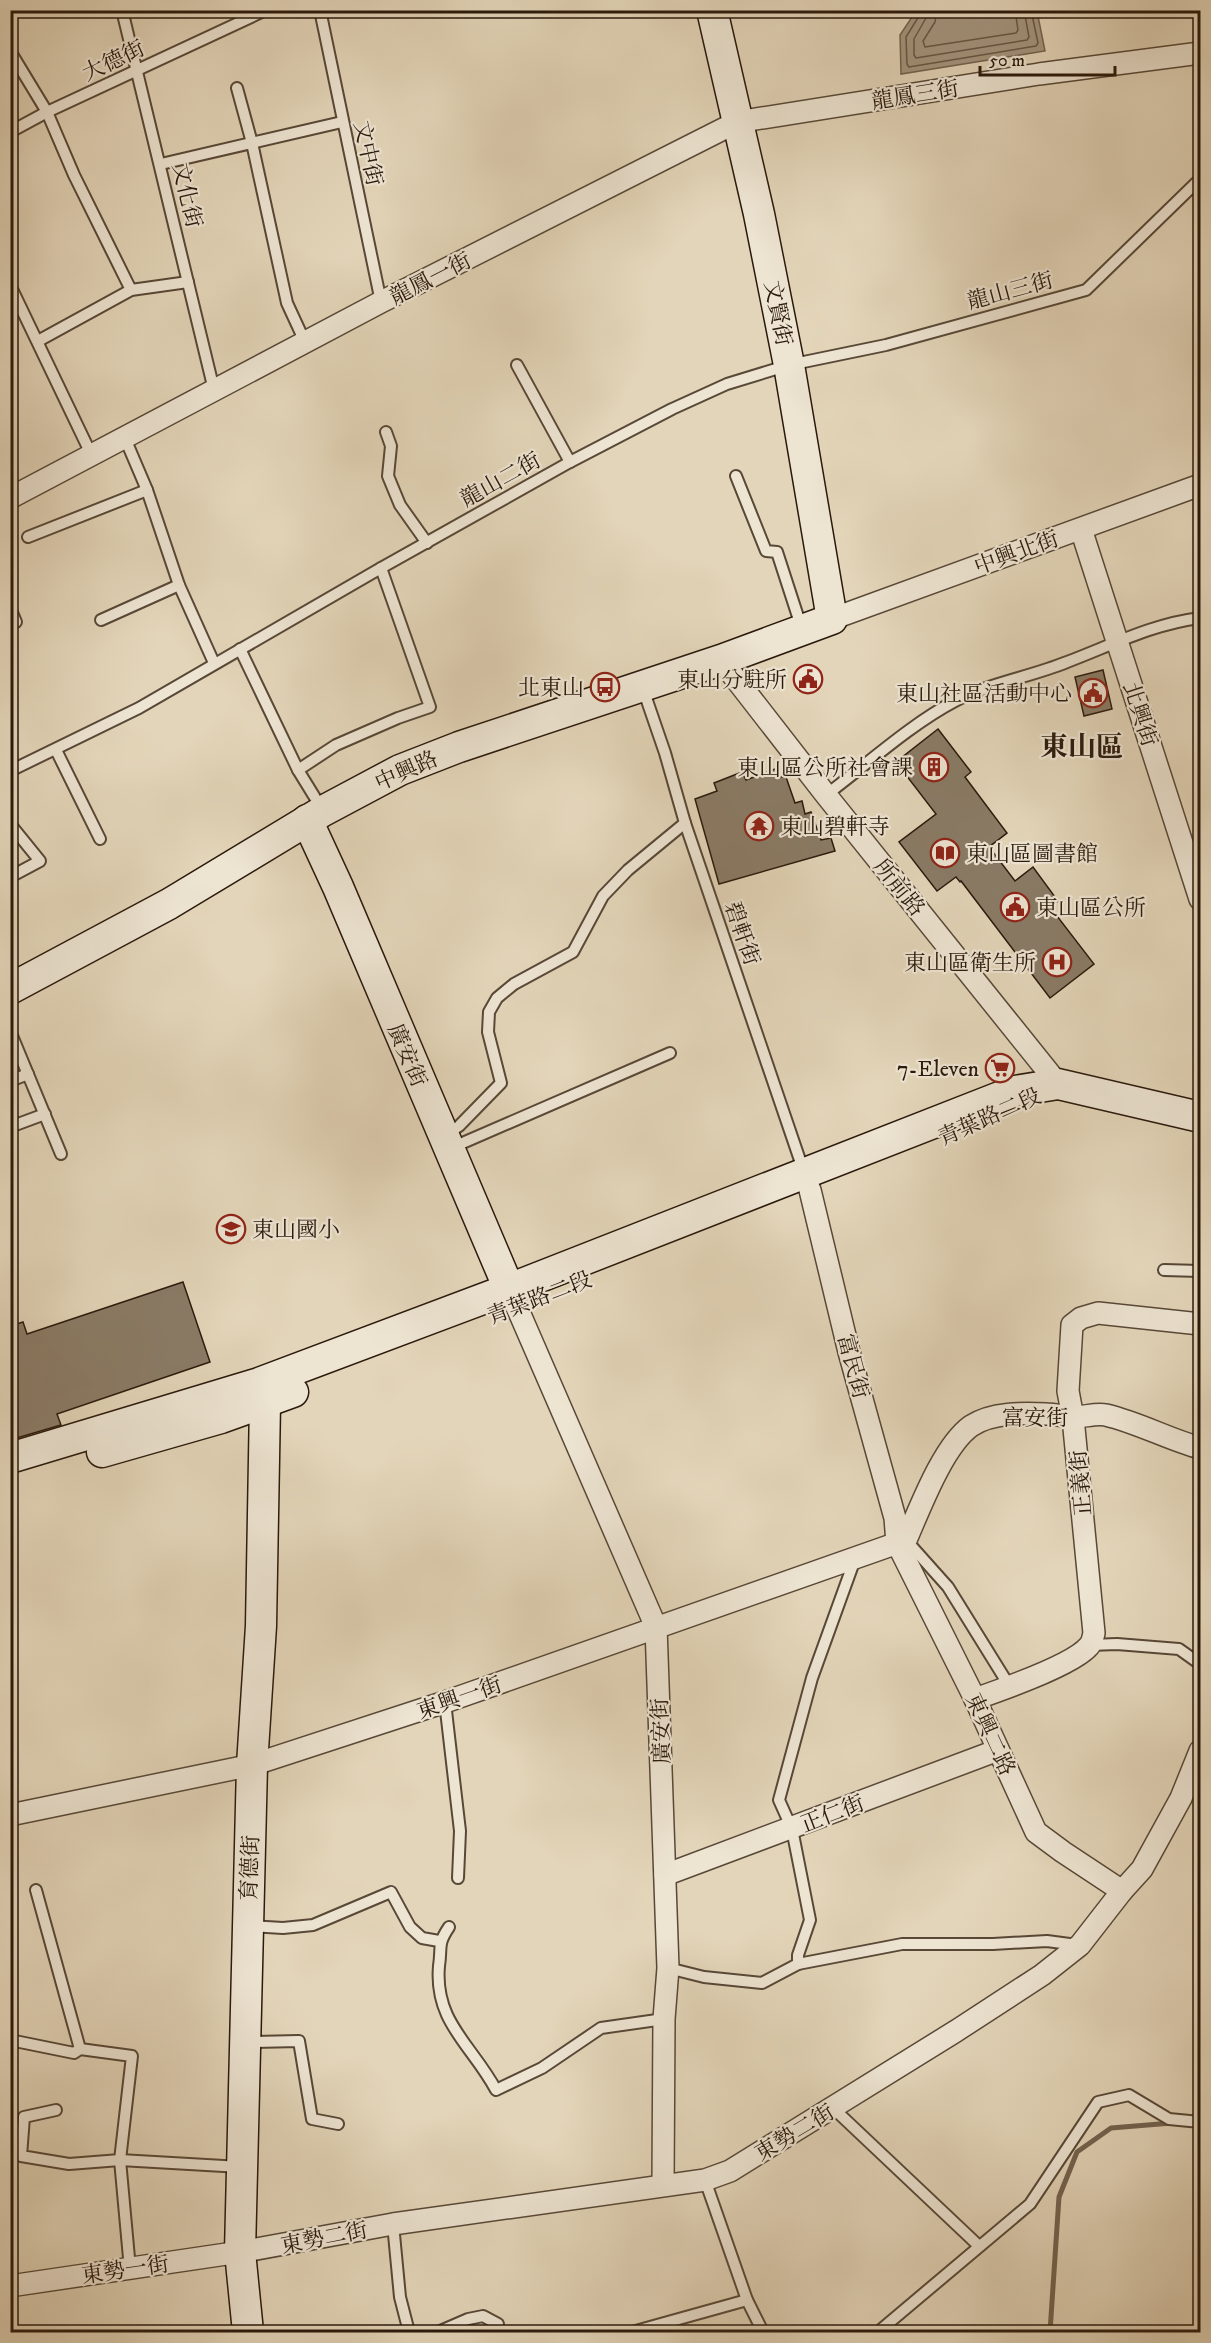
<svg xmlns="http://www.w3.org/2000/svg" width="1211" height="2343" font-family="'IM FELL DW Pica','Noto Serif TC',serif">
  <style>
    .water { fill: #a4957e; stroke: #736350; stroke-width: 1.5 }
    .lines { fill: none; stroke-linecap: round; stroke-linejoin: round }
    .shore { stroke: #675745; stroke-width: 1.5 }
    .stream { stroke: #736350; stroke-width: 5 }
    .building { fill: #8a7b66; stroke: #2a190c; stroke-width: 1.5 }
    .lane-casing { stroke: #584837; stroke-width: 14 }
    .street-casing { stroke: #584837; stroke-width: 24 }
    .secondary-casing { stroke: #2a190c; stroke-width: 33 }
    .lane { stroke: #ede4d2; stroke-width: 10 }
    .street { stroke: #ede4d2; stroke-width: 21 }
    .secondary { stroke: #ede4d2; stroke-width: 30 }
    .labels { text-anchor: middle; stroke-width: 4.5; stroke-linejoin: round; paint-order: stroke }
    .street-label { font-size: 22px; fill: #2a190c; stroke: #ede4d2 }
    .poi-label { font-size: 22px; fill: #2a190c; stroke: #ede4d2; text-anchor: end }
    .district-label { font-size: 28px; font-weight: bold; fill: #2a190c; stroke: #ede4d2 }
  </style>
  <rect width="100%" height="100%" fill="#e3d5b9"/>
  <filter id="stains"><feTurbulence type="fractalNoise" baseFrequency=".00333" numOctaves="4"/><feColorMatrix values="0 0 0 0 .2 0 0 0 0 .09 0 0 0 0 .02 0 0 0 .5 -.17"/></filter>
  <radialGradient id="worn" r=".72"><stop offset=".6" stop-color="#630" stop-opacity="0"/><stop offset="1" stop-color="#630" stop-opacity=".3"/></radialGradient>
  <polygon class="water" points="916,11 1037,11 1045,51 901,74 900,35"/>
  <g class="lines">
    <g class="shore">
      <polyline points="920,10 919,16 906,37 907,64 909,67 1036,46 1038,43 1031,10"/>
      <polyline points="928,10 926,18 914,39 914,55 916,58 1027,40 1029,37 1024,10"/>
      <polyline points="937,10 935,22 923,41 925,47 1016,33 1018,30 1015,10"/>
    </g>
    <polyline class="stream" points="1050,2332 1059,2197 1077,2152 1111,2128 1172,2123"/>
  </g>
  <g class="building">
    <polygon points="1103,670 1112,709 1084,716 1075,677"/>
    <polygon points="938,729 971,772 965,777 1007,833 989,847 1015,881 1033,867 1058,901 1050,907 1094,964 1050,998 961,881 960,882 956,877 937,891 899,842 936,814 896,762"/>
    <polygon points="775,769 778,777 786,777 795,803 802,801 805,814 811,812 821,840 831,838 835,851 719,884 695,799 717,791 714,783 742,772 746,780"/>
    <polygon points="183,1282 210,1362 57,1414 61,1425 10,1440 10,1326 23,1322 27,1334"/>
  </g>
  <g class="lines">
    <g class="lane-casing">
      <g id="lane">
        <polyline points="122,10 214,390"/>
        <polyline points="320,10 381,302"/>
        <polyline points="10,51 47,112 74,175 131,290"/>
        <polyline points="237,88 252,143 287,303 305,342"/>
        <polyline points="10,132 47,112 266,10"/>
        <polyline points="161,164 342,122"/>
        <polyline points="10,285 92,456"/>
        <polyline points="38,341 131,290 188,282"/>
        <polyline points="517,365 570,462"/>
        <polyline points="386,432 391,446 388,476 400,505 427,543"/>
        <polyline points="124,436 147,490 179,585 214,663"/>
        <polyline points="736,476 766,551 777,552 802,629"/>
        <polyline points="28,537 147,490"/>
        <polyline points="10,608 16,622"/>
        <polyline points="101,620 179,585"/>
        <polyline points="240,649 298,770 322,809"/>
        <polyline points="643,689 665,753 685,823 804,1172"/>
        <polyline points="56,750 100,839"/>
        <polyline points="298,770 336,745 398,718 430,707 381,568"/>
        <polyline points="10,771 139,708 381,568 570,462 672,409 727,384 789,365 886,345 1086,290 1200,179"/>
        <path d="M826,795C866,765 911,724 955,701C990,683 1030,677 1067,662C1112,645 1152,624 1200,618"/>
        <polyline points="10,824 40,861 10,877"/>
        <polyline points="10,1031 61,1154"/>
        <polyline points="10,1081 28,1074"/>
        <polyline points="10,1127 45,1114"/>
        <polyline points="446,1135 459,1126 501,1083 488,1032 489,1012 497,998 514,984 573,952 603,896 628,870 685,823"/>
        <polyline points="451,1148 670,1053"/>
        <polyline points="1164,1270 1200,1271"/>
        <polyline points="906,1540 948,1587 1010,1687"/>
        <polyline points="1090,1645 1117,1644 1179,1649 1200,1664"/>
        <polyline points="445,1702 460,1831 458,1878"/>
        <polyline points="251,1926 283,1928 313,1925 391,1892 410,1927 422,1938 439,1941"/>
        <path d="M449,1927C437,1945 442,1946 439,1966C434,2022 472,2045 496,2090L542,2068L601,2028L664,2019"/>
        <polyline points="798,1964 902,1944 993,1944 1047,1941 1077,1945"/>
        <polyline points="668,1968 704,1977 762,1983 798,1964 798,1955 810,1920 792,1829 779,1800 812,1678 855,1559"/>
        <polyline points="10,2040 74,2053 80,2049 36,1890"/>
        <polyline points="248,2042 299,2041 312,2119 338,2124"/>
        <polyline points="80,2049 132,2056 120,2160 130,2269"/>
        <polyline points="833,2108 979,2246"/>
        <polyline points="56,2110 24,2117 21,2156 69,2164 120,2160 241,2167"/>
        <polyline points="705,2180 747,2300 763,2332"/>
        <polyline points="393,2224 400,2297 409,2332"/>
        <polyline points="438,2332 468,2319 483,2316 498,2324"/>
        <polyline points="632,2332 747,2300"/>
        <polyline points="878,2332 1030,2204 1098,2102 1129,2095 1169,2119 1200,2122"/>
      </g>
    </g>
    <g class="street-casing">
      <g id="street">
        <polyline points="10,498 381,302 737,122 1039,74 1200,53"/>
        <polyline points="1081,529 1200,899"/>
        <polyline points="832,619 1200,485"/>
        <polyline points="721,660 826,795 1058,1084"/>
        <polyline points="810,1190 849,1352 895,1518 897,1543 975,1699 1036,1832 1063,1852 1122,1891"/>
        <polyline points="509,1289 656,1627 668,1968 664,2019 663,2185"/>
        <path d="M975,1699C1001,1690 1073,1665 1089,1646C1092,1643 1093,1637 1094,1633L1073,1418L1068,1391L1072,1325L1081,1318L1098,1313L1200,1324"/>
        <path d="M10,1815L252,1765L445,1702L906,1540C920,1508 943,1446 971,1426C992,1412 1023,1413 1047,1414C1056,1414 1065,1417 1074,1417C1084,1417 1096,1413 1106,1415C1139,1423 1168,1439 1200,1448"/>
        <polyline points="665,1875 998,1750"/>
        <polyline points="10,2286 240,2252 393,2224 705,2180 730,2171 956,2031 1042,1975 1080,1945 1122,1891 1142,1869 1181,1798 1200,1751"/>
      </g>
    </g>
    <g class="secondary-casing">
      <g id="secondary">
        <polyline points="307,820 338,887 509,1289"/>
        <polyline points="10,989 169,904 323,811 400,770 459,747 721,660 832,619 789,365 759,214 712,10"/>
        <polyline points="102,1452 221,1418 293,1392"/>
        <polyline points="10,1458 259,1383 509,1289 1015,1091 1058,1084 1200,1117"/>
        <polyline points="248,2332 240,2252 252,1765 261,1626 265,1403 260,1386"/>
      </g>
    </g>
    <use href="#lane" class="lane"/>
    <use href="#street" class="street"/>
    <use href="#secondary" class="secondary"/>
  </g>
  <defs>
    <g id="civic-ring" transform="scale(1.5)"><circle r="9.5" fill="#ede4d2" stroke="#8f2418" stroke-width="1.5"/><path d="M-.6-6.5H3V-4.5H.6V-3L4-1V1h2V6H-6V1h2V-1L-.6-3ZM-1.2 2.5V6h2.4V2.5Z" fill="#8f2418"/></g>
    <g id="bus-ring" transform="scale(1.5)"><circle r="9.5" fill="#ede4d2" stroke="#8f2418" stroke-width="1.5"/><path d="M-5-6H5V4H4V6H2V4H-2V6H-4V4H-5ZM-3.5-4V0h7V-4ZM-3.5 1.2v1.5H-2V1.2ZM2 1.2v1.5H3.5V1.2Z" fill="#8f2418"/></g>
    <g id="building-ring" transform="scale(1.5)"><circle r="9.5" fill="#ede4d2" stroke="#8f2418" stroke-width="1.5"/><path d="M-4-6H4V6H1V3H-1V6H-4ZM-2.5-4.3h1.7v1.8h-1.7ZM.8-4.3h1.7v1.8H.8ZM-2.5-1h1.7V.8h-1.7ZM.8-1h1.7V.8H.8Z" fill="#8f2418"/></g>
    <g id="temple-ring" transform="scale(1.5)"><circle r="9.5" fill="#ede4d2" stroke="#8f2418" stroke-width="1.5"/><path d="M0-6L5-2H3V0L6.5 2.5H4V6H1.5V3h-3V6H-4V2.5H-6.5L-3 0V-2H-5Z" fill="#8f2418"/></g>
    <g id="library-ring" transform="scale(1.5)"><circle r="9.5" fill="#ede4d2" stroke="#8f2418" stroke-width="1.5"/><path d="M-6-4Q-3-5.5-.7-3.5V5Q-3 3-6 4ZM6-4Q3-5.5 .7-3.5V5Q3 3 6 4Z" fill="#8f2418"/></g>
    <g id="hospital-ring" transform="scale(1.5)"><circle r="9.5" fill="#ede4d2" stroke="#8f2418" stroke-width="1.5"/><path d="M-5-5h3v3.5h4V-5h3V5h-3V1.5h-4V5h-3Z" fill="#8f2418"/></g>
    <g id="supermarket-ring" transform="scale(1.5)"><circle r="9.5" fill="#ede4d2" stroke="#8f2418" stroke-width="1.5"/><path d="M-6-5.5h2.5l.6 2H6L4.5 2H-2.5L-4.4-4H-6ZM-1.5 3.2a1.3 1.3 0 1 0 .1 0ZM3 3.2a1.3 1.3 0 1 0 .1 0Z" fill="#8f2418"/></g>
    <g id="school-ring" transform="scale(1.5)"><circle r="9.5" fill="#ede4d2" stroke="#8f2418" stroke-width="1.5"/><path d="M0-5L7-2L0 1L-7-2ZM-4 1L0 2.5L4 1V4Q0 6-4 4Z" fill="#8f2418"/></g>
  </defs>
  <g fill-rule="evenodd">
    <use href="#civic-ring" x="808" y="679"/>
    <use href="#bus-ring" x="605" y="687"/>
    <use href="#civic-ring" x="1093" y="693"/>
    <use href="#building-ring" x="934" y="767"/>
    <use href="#temple-ring" x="759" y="826"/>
    <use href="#library-ring" x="945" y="853"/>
    <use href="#civic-ring" x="1015" y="907"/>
    <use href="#hospital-ring" x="1057" y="962"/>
    <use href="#supermarket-ring" x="1000" y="1068"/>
    <use href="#school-ring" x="231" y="1229"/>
  </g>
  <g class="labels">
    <g class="street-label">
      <text transform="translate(113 60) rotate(-25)" y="8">大德街</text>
      <text transform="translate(915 94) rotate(-9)" y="8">龍鳳三街</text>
      <text transform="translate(369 153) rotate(78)" y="8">文中街</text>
      <text transform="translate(188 195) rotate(77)" y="8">文化街</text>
      <text transform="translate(430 278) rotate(-27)" y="8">龍鳳一街</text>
      <text transform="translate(1010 290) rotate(-15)" y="8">龍山三街</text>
      <text transform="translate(779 313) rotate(79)" y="8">文賢街</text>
      <text transform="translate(500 479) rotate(-29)" y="8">龍山二街</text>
      <text transform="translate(1016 552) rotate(-20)" y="8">中興北街</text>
      <text transform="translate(1141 714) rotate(72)" y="8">北興街</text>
      <text transform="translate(406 770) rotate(-24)" y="8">中興路</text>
      <text transform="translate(900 887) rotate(51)" y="8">所前路</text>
      <text transform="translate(743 933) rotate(71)" y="8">碧軒街</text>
      <text transform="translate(408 1055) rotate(67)" y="8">廣安街</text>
      <text transform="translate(989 1116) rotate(-24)" y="8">青葉路二段</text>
      <text transform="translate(539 1297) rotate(-21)" y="8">青葉路二段</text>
      <text transform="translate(854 1366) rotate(75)" y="8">富民街</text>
      <text x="1035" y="1425">富安街</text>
      <text transform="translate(1080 1483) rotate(-95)" y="8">正義街</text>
      <text transform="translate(459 1697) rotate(-19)" y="8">東興一街</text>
      <text transform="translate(660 1731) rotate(-92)" y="8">廣安街</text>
      <text transform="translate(991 1734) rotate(65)" y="8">東興二路</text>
      <text transform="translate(832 1813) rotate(-21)" y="8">正仁街</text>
      <text transform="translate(249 1868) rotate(-88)" y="8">育德街</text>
      <text transform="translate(794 2132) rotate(-31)" y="8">東勢二街</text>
      <text transform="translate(324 2237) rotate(-11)" y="8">東勢二街</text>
      <text transform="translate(125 2269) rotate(-8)" y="8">東勢一街</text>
    </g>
    <g class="poi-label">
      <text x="787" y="687">東山分駐所</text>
      <text x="584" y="695">北東山</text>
      <text x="1072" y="701">東山社區活動中心</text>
      <text x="913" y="775">東山區公所社會課</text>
      <text x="780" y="834" text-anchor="start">東山碧軒寺</text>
      <text x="966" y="861" text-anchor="start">東山區圖書館</text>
      <text x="1036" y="915" text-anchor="start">東山區公所</text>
      <text x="1036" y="970">東山區衛生所</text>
      <text x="979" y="1076">7-Eleven</text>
      <text x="252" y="1237" text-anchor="start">東山國小</text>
    </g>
    <g class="district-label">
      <text x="1082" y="756">東山區</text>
    </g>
  </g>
  <rect width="1211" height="2343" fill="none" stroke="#e3d5b9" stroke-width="36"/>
  <rect x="12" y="12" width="1187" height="2319" fill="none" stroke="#2a190c" stroke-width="3"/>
  <rect x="18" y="18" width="1175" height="2307" fill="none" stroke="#2a190c" stroke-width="1.5"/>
  <path d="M980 66v9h135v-9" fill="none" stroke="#2a190c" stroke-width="3"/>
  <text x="989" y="66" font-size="18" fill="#2a190c" stroke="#ede4d2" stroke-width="4.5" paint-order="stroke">50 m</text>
  <rect width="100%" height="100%" filter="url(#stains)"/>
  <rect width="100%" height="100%" fill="url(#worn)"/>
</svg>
